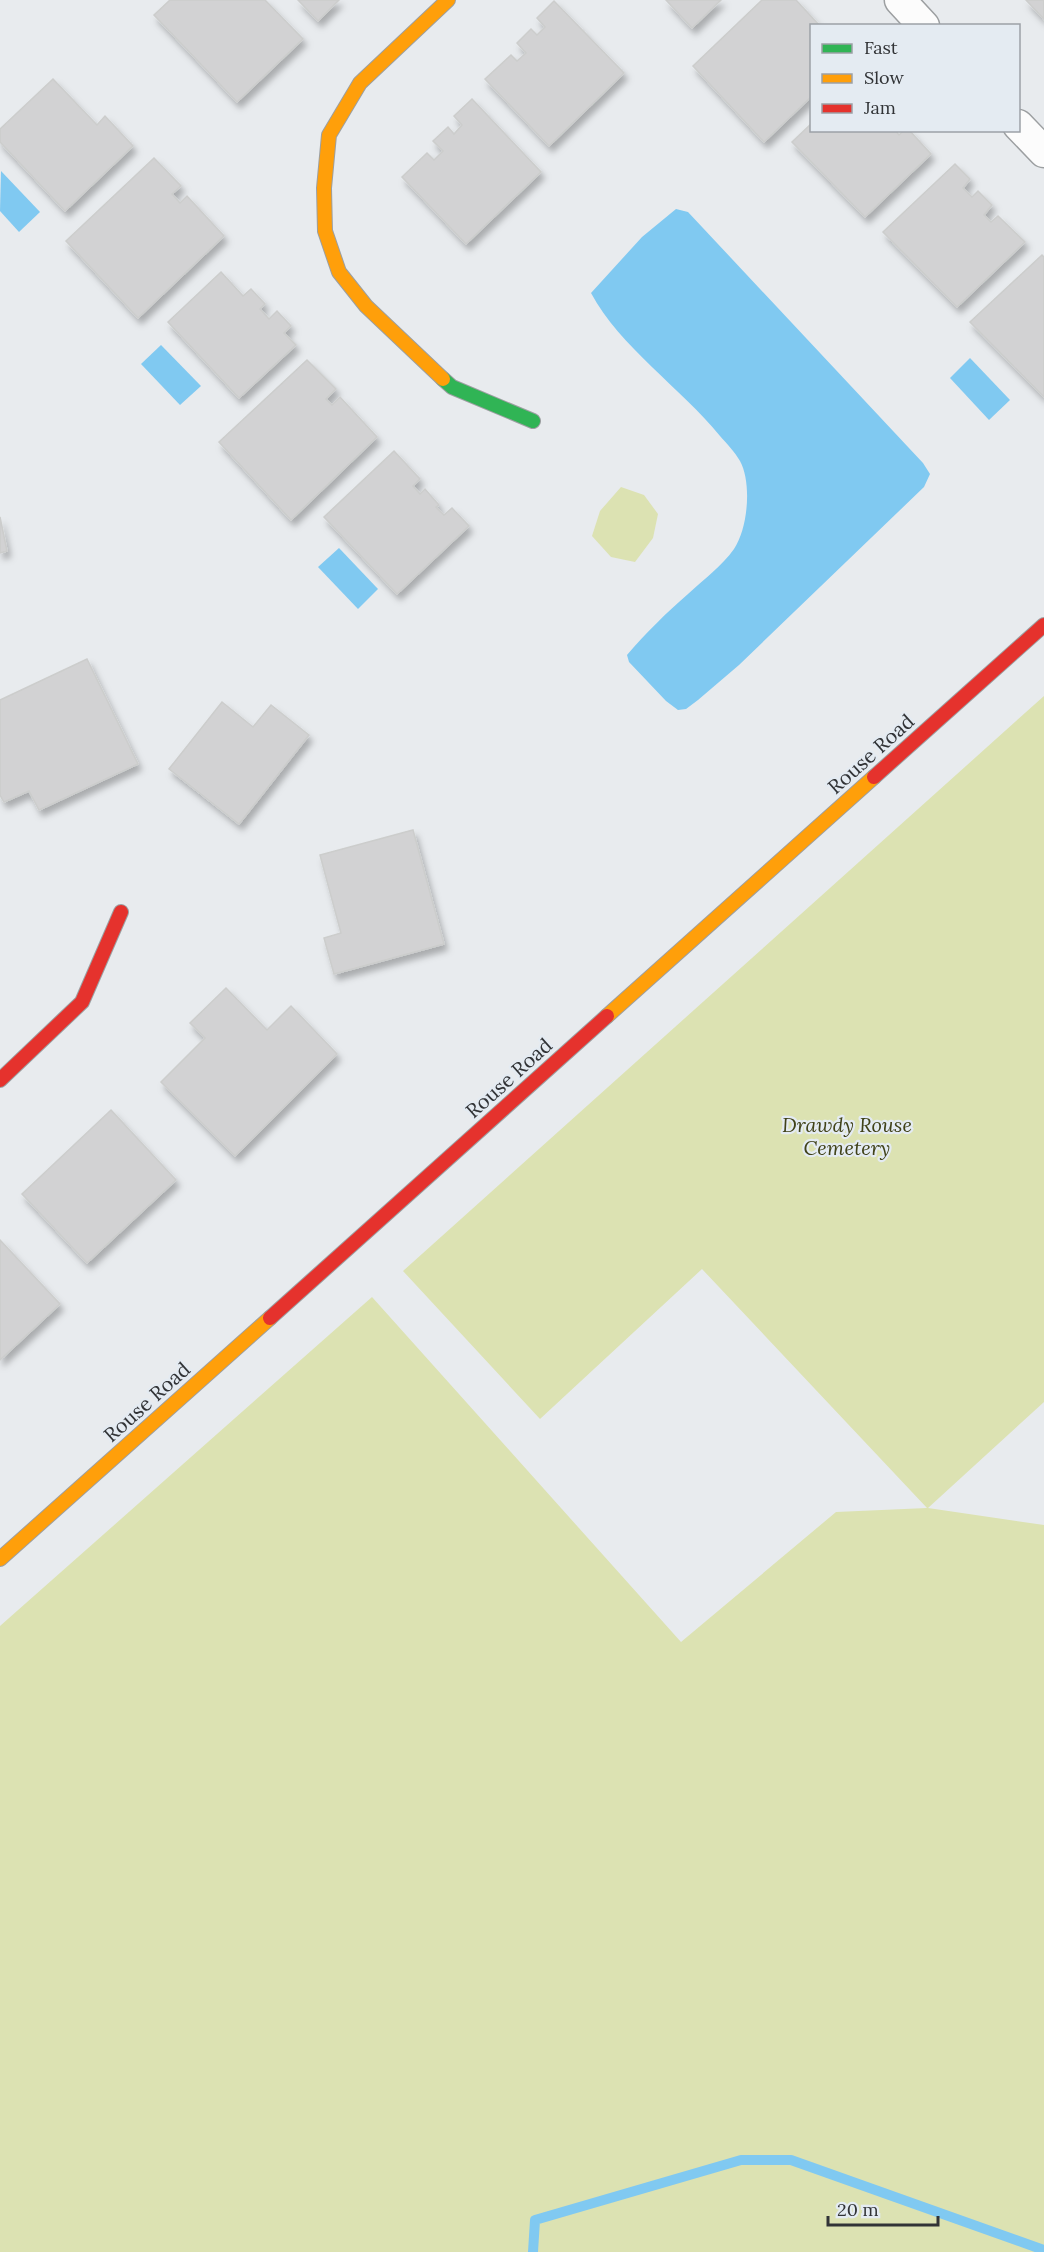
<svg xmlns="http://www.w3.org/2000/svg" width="1044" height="2252" font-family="Lora,serif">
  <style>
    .green { fill: #dce2b2 }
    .water { fill: #80c9f1 }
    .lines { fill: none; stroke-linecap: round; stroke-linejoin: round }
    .stream { stroke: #80c9f1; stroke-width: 10 }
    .building { fill: #d2d2d3; stroke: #cccdcc; stroke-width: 1.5; filter: url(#shadow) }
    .street-casing { stroke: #9c9fa1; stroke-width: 33 }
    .fast-casing { stroke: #9c9fa1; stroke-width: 16 }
    .slow-casing { stroke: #9c9fa1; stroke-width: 16 }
    .jam-casing { stroke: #9c9fa1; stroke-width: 16 }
    .street { stroke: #fcfcfc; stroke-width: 30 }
    .fast { stroke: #30b455; stroke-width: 14 }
    .slow { stroke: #ff9f0a; stroke-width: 14 }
    .jam { stroke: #e5322d; stroke-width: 14 }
    .labels { text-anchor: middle; stroke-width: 4.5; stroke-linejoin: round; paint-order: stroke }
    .street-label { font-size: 20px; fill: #313336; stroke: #e4ebf2 }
    .park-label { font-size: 20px; font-style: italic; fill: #404218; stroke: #e4ebf2 }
  </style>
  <defs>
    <filter id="shadow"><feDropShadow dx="3.5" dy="6" stdDeviation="3" flood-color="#0004"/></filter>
  </defs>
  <rect width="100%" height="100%" fill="#e8ebee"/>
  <g class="green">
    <polygon points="621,487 644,495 658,514 653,538 635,562 611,557 592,536 600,511"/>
    <polygon points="1044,696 1044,1402 928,1508 1044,1525 1044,2252 0,2252 0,1626 372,1297 681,1642 836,1512 927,1508 702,1269 540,1419 403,1271"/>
  </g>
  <g class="water">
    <polygon points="1,171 40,212 19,232 0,211"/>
    <path d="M676,209L688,212L923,463L930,474L924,487L739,665L698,700L686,709L678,710L666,701L629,662L627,655C646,633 666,613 688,594C704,579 722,566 734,549C748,528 752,483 740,461C735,452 726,443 720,436C681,388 620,347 591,293L642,237Z"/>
    <polygon points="161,345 201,386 180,405 141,364"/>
    <polygon points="970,358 1010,400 989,420 950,378"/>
    <polygon points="339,548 378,589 358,609 318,567"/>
  </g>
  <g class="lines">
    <polyline class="stream" points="533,2252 535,2220 741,2160 791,2160 1044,2250"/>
  </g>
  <g class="building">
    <polygon points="170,0 265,0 303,39 237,102 154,15"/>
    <polygon points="298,0 339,0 318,21"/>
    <polygon points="666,0 721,0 692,28"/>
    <polygon points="762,0 796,0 820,26 812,26 812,96 764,142 693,66"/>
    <polygon points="1026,0 1044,0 1044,19"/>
    <polygon points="554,1 624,73 549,146 485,79 511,55 517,61 526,53 517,43 531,29 537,35 545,27 537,18"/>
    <polygon points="53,79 97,125 105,116 133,146 65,211 0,142 0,129"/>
    <polygon points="472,99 541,172 466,244 402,177 427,153 434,160 443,151 433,141 448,127 454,134 462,125 454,116"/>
    <polygon points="812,123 812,130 895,130 899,135 904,130 909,130 931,154 865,217 792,142"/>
    <polygon points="154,158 181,186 172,194 180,203 187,196 224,236 138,318 66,241"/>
    <polygon points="955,164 970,179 963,188 972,197 978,191 992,205 984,215 991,222 998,216 1025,242 957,307 883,232"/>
    <polygon points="1042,255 1044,257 1044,397 970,322"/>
    <polygon points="221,272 243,296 251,289 265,304 260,309 269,319 277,311 291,326 284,333 296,345 239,398 168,322"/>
    <polygon points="307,360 336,389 326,399 332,405 340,397 377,437 291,520 219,442"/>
    <polygon points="394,451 420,479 413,486 420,494 425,489 439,505 436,507 444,515 452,508 469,526 397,594 324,517"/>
    <polygon points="0,517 7,551 0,553"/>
    <polygon points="87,659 138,764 39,810 29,791 4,802 0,795 0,700"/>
    <polygon points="222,702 253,727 271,705 309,735 239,824 169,769"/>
    <polygon points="413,830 444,944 334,974 324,938 341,933 320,855"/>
    <polygon points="226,988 267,1030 291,1006 337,1054 235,1156 161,1082 205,1038 190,1023"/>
    <polygon points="111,1110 176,1180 87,1263 22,1194"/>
    <polygon points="0,1240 60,1304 0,1360"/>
  </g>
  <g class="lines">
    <g class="street-casing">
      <g id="street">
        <polyline points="900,0 924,26"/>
        <polyline points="1018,125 1044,152"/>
      </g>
    </g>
    <g class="fast-casing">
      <polyline id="fast" points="443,379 452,387 533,421"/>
    </g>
    <g class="slow-casing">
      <g id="slow">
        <polyline points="443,379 366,306 339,272 325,231 324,188 329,135 360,83 448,0"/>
        <polyline points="607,1016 874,777"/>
        <polyline points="0,1559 270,1318"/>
      </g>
    </g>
    <g class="jam-casing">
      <g id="jam">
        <polyline points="874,777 1044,625"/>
        <polyline points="0,1080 82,1002 121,912"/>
        <polyline points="270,1318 607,1016"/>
      </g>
    </g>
    <use href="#street" class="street"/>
    <use href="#fast" class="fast"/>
    <use href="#slow" class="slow"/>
    <use href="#jam" class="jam"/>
  </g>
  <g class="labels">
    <g class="street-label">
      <text transform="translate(871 754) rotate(-42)" y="7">Rouse Road</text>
      <text transform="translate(509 1078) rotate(-42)" y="7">Rouse Road</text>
      <text transform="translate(147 1402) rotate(-42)" y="7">Rouse Road</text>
    </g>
    <g class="park-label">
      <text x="847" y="1132">Drawdy Rouse<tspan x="847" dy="23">Cemetery</tspan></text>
    </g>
  </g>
  <rect x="810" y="24" width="210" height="108" fill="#e4ebf2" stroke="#9ca1a7" stroke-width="1.5"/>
  <rect x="822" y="44" width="30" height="9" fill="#30b455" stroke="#9ca1a7" stroke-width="1.5"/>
  <text x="864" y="54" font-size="18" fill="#313336">Fast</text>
  <rect x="822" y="74" width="30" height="9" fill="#ff9f0a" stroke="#9ca1a7" stroke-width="1.5"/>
  <text x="864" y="84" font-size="18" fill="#313336">Slow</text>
  <rect x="822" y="104" width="30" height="9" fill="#e5322d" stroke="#9ca1a7" stroke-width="1.5"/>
  <text x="864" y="114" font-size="18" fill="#313336">Jam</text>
  <path d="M828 2216v9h110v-9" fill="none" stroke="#313336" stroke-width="3"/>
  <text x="837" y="2216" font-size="18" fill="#313336" stroke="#e4ebf2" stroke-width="4.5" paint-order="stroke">20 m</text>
</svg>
